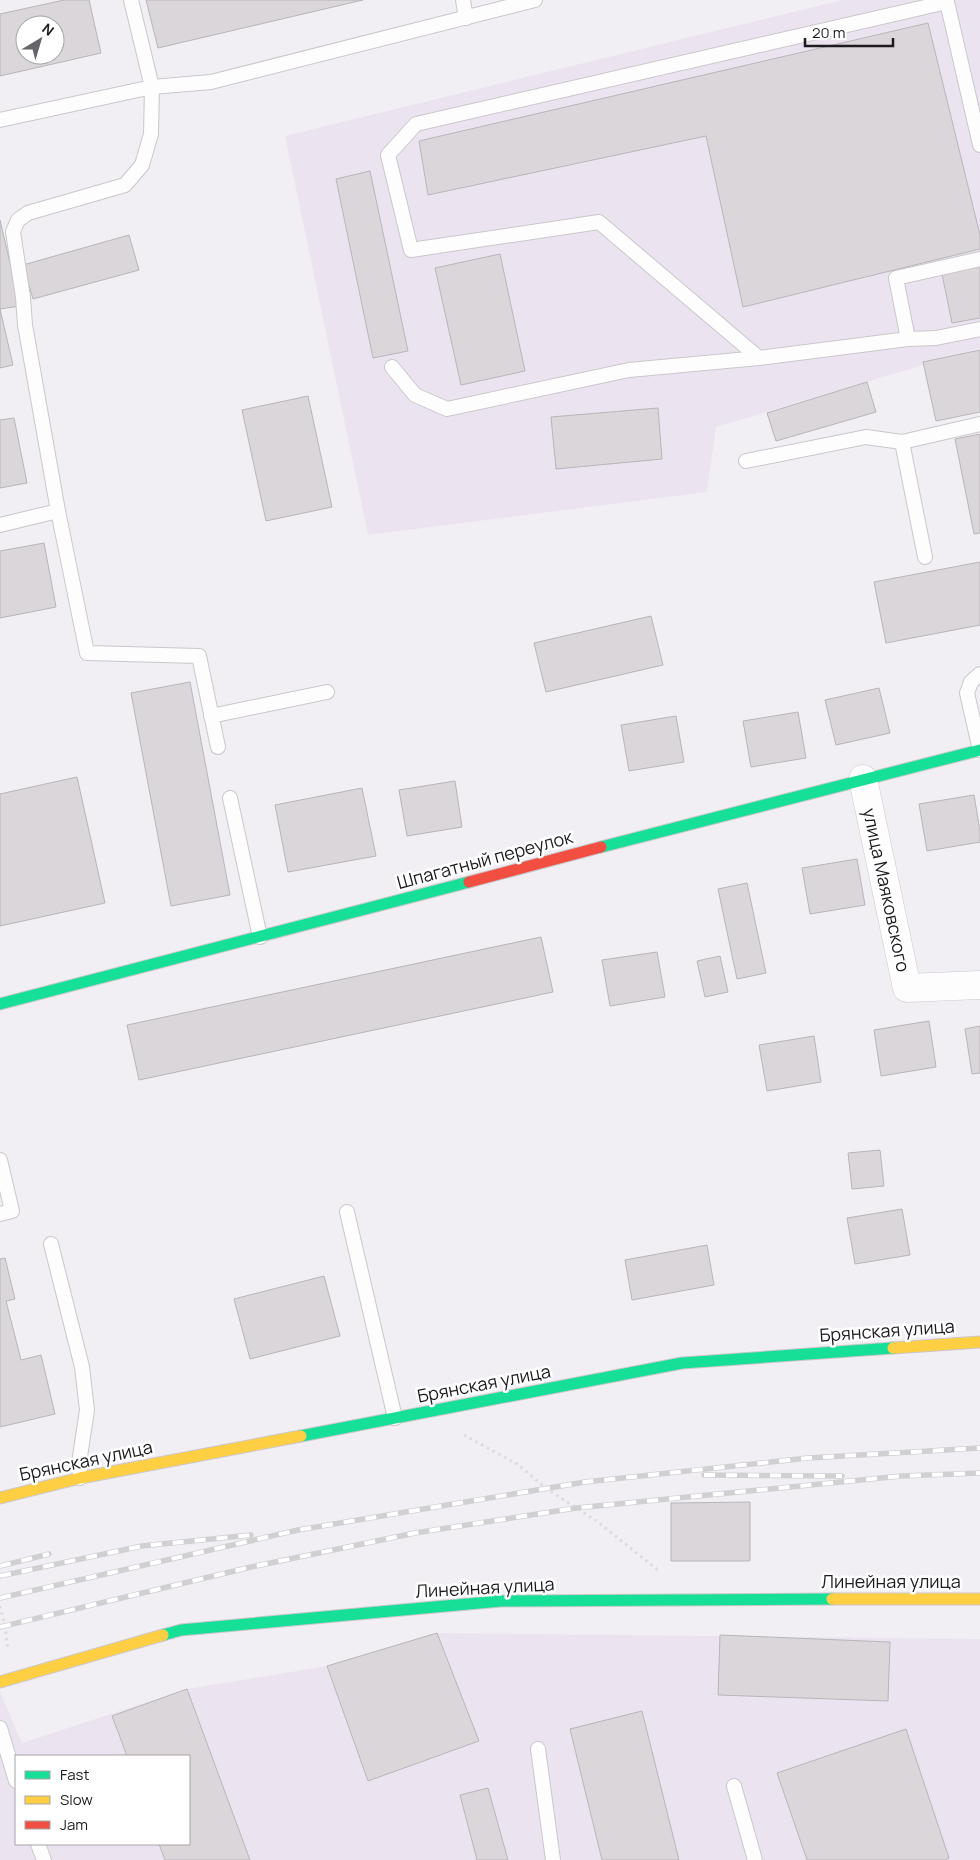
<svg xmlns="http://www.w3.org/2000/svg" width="980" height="1860" font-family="Manrope,sans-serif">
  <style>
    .built { fill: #ebe4f0; fill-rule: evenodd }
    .building { fill: #dad6da; stroke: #b8b5b9; fill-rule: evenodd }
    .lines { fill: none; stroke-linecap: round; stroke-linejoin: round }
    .lane-casing { stroke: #cac7cb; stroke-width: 16 }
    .street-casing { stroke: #cac7cb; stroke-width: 29 }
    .fast-casing { stroke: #cac7cb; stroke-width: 13 }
    .slow-casing { stroke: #cac7cb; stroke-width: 13 }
    .jam-casing { stroke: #cac7cb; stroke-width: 13 }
    .path { stroke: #dcdbdd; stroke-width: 3; stroke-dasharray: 2.5 4; stroke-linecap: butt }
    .lane { stroke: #fdfdfd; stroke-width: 14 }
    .street { stroke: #fdfdfd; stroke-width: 28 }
    .fast { stroke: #16e098; stroke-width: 11 }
    .slow { stroke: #ffcf43; stroke-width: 11 }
    .jam { stroke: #f24e42; stroke-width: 11 }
    .rail-casing { stroke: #d1d0d1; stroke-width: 5.5 }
    .rail { stroke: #fff; stroke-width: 4; stroke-dasharray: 11; stroke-linecap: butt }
    .labels { text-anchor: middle; stroke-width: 5; stroke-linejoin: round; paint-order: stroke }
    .street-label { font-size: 18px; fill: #1d1b1f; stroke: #fff }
  </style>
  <rect width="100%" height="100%" fill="#f2eff4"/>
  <g class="built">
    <polygon points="842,0 980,0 980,348 716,427 707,492 368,535 285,136"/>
    <path d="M437,1633L980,1639V1860H0V1692L22,1743L187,1689L327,1666ZM16,1756H189V1844H16Z"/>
  </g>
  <g class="building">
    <path d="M64,0H89L101,53L0,76V14ZM25,25H55V55H25Z"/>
    <polygon points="146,0 363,0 158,48"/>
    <polygon points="928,23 980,235 980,249 743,307 706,136 428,195 419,141"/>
    <polygon points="370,171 408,351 373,358 336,179"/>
    <polygon points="0,220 20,306 0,309 13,365 0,368"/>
    <polygon points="129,235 139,270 33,299 23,265"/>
    <polygon points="500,254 525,371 461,385 435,268"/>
    <polygon points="980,266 980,318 952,323 942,274"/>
    <polygon points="980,350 980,412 936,421 923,362"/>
    <polygon points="867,382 876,412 776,441 767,413"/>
    <polygon points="308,396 332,507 266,521 242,410"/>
    <polygon points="658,408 662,459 556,469 551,417"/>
    <polygon points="14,418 27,483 0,488 0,420"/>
    <polygon points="980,434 980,533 974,534 955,439"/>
    <polygon points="44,543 56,607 0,618 0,551"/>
    <polygon points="980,562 980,625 886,643 874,582"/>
    <polygon points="651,616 663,665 546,692 534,643"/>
    <polygon points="190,682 230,895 171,906 131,693"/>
    <polygon points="879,688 890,733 836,745 825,700"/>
    <polygon points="798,712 806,758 751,767 743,721"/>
    <polygon points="676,716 684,762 629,771 621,725"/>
    <polygon points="77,777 105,903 0,926 0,794"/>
    <polygon points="455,781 462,827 407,836 399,790"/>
    <polygon points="362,788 376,856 288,872 275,805"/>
    <polygon points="974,795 980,831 980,842 927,851 919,804"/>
    <polygon points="857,859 865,905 810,914 802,868"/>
    <polygon points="747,883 766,973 737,979 718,889"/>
    <polygon points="541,937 553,992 139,1080 127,1025"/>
    <polygon points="657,952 665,997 610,1006 602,960"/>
    <polygon points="720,956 728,992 705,997 697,961"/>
    <polygon points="929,1021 936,1067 881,1076 874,1030"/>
    <polygon points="980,1026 980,1073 972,1074 965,1029"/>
    <polygon points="814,1036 821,1082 767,1091 759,1045"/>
    <polygon points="880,1150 884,1186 852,1189 848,1153"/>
    <polygon points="902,1209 910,1255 855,1264 847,1218"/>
    <polygon points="707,1245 714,1285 632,1300 625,1260"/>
    <polygon points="5,1258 15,1299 6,1301 21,1360 41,1355 55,1414 0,1427 0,1259"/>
    <polygon points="324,1276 340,1336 250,1359 234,1299"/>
    <polygon points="750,1502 750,1561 671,1561 671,1503"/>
    <polygon points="437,1633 479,1741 368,1781 327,1666"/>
    <polygon points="720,1635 890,1642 888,1701 718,1695"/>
    <polygon points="187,1689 250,1860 165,1860 159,1844 189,1844 189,1756 127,1756 117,1729 112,1716"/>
    <polygon points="642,1711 679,1860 602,1860 570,1729"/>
    <polygon points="906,1729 949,1858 945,1860 807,1860 777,1773"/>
    <polygon points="488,1788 508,1860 477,1860 460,1795"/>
  </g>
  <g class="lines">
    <g class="lane-casing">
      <g id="lane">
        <polyline points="131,0 152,87 211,82 535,0"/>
        <polyline points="463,0 466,18"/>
        <polyline points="0,120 152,87 151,134 142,165 125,185 28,213 18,220 13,232 23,297 25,325 58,511"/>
        <polyline points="980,145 947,2 416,124 388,155 411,250 599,222 759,358 908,339 936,338 980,329"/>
        <polyline points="908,339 896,278 980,259"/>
        <polyline points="392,367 415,395 447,409 629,370 759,358"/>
        <polyline points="902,442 925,557"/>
        <polyline points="746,461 866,437 902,442 980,424"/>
        <polyline points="0,525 58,511 87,653 199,656 218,747"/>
        <polyline points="211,716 327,692"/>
        <polyline points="980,750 967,693 971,682 980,674"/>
        <polyline points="230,798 260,937"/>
        <polyline points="0,1160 12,1211 0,1214"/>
        <polyline points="347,1212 395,1418"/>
        <polyline points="51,1244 82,1367 87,1410 79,1463 80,1478"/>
        <polyline points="0,1728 16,1781"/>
        <polyline points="538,1749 553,1860"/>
        <polyline points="734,1786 755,1860"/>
        <polyline points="38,1844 44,1860"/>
      </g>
    </g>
    <g class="street-casing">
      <polyline id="street" points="863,779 907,988 980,985"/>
    </g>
    <g class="fast-casing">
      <g id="fast">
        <polyline points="601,847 980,750"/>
        <polyline points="0,1004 469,882"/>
        <polyline points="301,1436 682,1363 893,1348"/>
        <polyline points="163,1635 181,1630 501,1601 832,1599"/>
      </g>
    </g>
    <g class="slow-casing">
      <g id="slow">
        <polyline points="893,1348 980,1342"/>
        <polyline points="0,1498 80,1478 301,1436"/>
        <polyline points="832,1599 980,1599"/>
        <polyline points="0,1682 163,1635"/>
      </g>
    </g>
    <g class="jam-casing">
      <polyline id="jam" points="469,882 601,847"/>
    </g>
    <g class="path">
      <polyline points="464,1435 517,1464 547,1489 598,1522 659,1571"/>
      <polyline points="0,1606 5,1626 8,1650"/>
    </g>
    <use href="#lane" class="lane"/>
    <use href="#street" class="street"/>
    <use href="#fast" class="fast"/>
    <use href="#slow" class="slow"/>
    <use href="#jam" class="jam"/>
    <g class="rail-casing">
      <g id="rail">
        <polyline points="704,1475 842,1476"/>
        <polyline points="0,1566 49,1554"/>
        <polyline points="0,1576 142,1546 251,1535"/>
        <polyline points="0,1598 298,1530 585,1482 808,1458 980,1448"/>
        <polyline points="0,1627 251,1567 415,1533 576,1508 901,1476 980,1473"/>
      </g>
    </g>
    <use href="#rail" class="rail"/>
  </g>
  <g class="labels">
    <g class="street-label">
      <text transform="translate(485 860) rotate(-15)" y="6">Шпагатный переулок</text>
      <text transform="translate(886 890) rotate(78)" y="6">улица Маяковского</text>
      <text transform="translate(887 1331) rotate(-4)" y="6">Брянская улица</text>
      <text transform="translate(484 1384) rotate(-11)" y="6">Брянская улица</text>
      <text transform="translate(86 1461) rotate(-12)" y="6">Брянская улица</text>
      <text x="891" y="1588">Линейная улица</text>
      <text transform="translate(485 1588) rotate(-3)" y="6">Линейная улица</text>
    </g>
  </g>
  <rect x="15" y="1755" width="175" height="90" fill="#ffffff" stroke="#a5a4a5"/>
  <rect x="25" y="1771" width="25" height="8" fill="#16e098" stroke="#a5a4a5"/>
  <text x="60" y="1780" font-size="15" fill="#1d1b1f">Fast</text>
  <rect x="25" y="1796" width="25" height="8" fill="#ffcf43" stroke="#a5a4a5"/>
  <text x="60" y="1805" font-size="15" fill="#1d1b1f">Slow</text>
  <rect x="25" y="1821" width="25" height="8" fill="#f24e42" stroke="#a5a4a5"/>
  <text x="60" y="1830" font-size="15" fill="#1d1b1f">Jam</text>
  <g transform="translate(40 40) rotate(38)"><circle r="24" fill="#ffffff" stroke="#a5a4a5"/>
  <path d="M0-4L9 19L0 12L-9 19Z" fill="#68656a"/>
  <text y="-8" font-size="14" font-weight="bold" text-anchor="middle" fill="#1d1b1f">N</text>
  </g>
  <path d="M805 38v8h88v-8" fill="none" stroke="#1d1b1f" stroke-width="2.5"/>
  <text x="812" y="38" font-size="15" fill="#1d1b1f" stroke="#ffffff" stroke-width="4" paint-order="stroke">20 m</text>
</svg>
